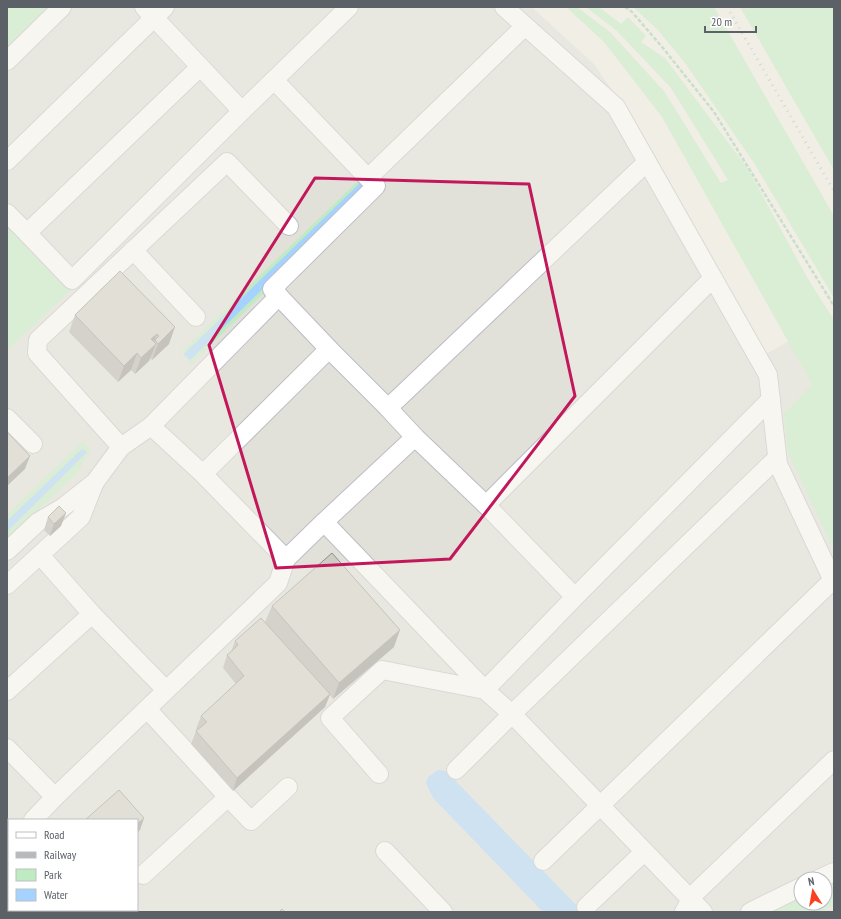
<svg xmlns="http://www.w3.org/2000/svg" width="841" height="919" font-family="'PT Sans Narrow',sans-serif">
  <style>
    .industrial { fill: #e1e0d9; fill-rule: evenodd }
    .green { fill: #bfeac2 }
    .water { fill: #a6d2ff }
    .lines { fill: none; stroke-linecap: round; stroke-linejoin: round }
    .minor-casing { stroke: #bcbec5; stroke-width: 20 }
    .path { stroke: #96ccaa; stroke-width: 2.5; stroke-dasharray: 4 2; stroke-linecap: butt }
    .minor { stroke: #fff; stroke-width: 18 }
    .rail { stroke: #b8b9ba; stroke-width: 3; stroke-dasharray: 1 5; stroke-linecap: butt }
    .wall { fill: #b1afa9 }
    .shaded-wall { fill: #908f89 }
    .building { fill: #ceccc4; stroke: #908f89 }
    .marked { fill: none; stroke: #c2185b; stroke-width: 3; stroke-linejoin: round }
  </style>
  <rect width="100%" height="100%" fill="#f1efe5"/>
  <path class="industrial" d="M7,7H532L594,64L634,122L762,356L834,316V912H46L44,910H137V820H9V874L7,872ZM801,879H825V903H801Z"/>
  <g class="green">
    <polygon points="7,7 55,7 7,53"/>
    <polygon points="566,7 577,7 610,32 664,91 721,183 728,180 671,88 617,31 586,7 599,7 621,24 628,17 646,36 641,42 665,58 748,169 808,279 834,320 834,550 788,453 784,414 812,384 662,117 604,42"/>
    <polygon points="633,7 714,7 834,216 834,298 754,163 685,63 658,30"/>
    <polygon points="740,7 834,7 834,170"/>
    <polygon points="362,177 372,187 191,364 181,352"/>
    <polygon points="7,223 71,289 7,351"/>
    <polygon points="83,441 90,450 78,472 7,540 7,515"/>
    <polygon points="834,880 834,904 821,912 766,912 801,896 801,903 825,903 825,884"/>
  </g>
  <g class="water">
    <polygon points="362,181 368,186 190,360 184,354"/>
    <polygon points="82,449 87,452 7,532 7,521"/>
    <polygon points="438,770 446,771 583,912 543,912 433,798 426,783 428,777"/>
  </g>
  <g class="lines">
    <g class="minor-casing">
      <g id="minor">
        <polyline points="144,7 242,111 349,7"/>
        <polyline points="504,7 616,107 768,375 778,464 834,583"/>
        <polyline points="7,61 62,7"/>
        <polyline points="274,80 368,178 525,26"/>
        <polyline points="7,161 165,7"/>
        <polyline points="7,213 27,233 200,67"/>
        <polyline points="27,233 72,280 242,111"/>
        <polyline points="133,250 196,317"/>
        <polyline points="713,278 486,505 575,597 771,399"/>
        <polyline points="329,349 272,289 376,186 368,178"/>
        <polyline points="388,408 415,437 324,522 485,690 575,597"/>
        <polyline points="7,418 33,444"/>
        <polyline points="151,426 279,296"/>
        <polyline points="415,437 486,505"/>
        <polyline points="121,447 151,426 203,474 329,349 388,408 647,162"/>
        <polyline points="203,474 286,559 324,522"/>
        <polyline points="7,551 38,522 62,508 95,482 121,447 37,353 38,340 227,162 289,226"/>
        <polyline points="7,585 81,517 94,484"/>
        <polyline points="92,614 166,690"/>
        <polyline points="7,691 92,614 40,555"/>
        <polyline points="7,748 55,797 278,583 286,559"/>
        <polyline points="379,774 330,718 382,670 485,690 512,714 456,770"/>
        <polyline points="228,797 251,821 288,787"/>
        <polyline points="33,820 55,797"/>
        <polyline points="7,847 9,845"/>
        <polyline points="385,851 443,912"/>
        <polyline points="543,861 833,580"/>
        <polyline points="143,875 228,797 147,709"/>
        <polyline points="819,879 834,872"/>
        <polyline points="7,900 9,902"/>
        <polyline points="586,907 644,852"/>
        <polyline points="125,910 127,912"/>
        <polyline points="88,912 90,910"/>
        <polyline points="684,912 693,895 834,760"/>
        <polyline points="703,912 512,714 777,458"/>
        <polyline points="750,912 801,887"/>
      </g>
    </g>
    <g class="path">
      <polyline points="625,7 632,12 663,48 714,112 834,306"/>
      <polyline points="30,910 32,912"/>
    </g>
    <use href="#minor" class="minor"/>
    <polyline class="rail" points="727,7 834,191"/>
  </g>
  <g class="wall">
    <polygon points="120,271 169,344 152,360 150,358 149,361 135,374 131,370 118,382 69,332 75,315"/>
    <polygon points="48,517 61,526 50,536 44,530"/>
    <polygon points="272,606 394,647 333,699 330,695 325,707 233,791 191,744 196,731 197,730 196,729 201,716 236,684 223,668 227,655 231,652 235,641 265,622"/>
  </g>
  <g class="shaded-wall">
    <polygon points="175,327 169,344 152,360 158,344"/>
    <polygon points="157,334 152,347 156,344 149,361 135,374 141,358 151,339"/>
    <polygon points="137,353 131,370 118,382 124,366"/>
    <polygon points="30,456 25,469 7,486 7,478"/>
    <polygon points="66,513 61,526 50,536 54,524"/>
    <polygon points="400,630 394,647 333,699 339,683"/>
    <polygon points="330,694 325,707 233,791 237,778"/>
    <polygon points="144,818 140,830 137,833 137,824"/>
  </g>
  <g class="building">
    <polygon points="120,271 175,327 158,344 155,340 159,336 157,334 151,339 156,344 141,358 137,353 124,366 75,315"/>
    <polygon points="7,432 30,456 7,478"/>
    <polygon points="59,506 66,513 54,524 48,517"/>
    <polygon points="332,553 400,630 339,683 272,606"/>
    <polygon points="261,618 330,694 237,778 196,731 207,722 201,716 244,676 227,655 238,645 235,641"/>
    <polygon points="119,790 144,818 137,824 137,820 85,820"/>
    <polygon points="282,909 285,912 279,912"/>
  </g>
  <path d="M0 0H841V919H0ZM315,178L529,184L575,396L450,559L276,568L209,345Z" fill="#f1efe5" fill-opacity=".55" fill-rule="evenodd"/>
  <path class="marked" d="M315,178L529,184L575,396L450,559L276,568L209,345Z"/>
  <rect width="841" height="919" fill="none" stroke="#5c6067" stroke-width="16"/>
  <rect x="8" y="819" width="130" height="92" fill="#ffffff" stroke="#bebfc2"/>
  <rect x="16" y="832" width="20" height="6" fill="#ffffff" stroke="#bebfc2"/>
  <text x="44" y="839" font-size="12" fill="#5c6067">Road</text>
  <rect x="16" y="852" width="20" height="6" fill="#b8b9ba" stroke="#bebfc2"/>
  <text x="44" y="859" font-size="12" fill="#5c6067">Railway</text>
  <rect x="16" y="869" width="20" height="12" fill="#bfeac2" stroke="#bebfc2"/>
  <text x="44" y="879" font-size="12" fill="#5c6067">Park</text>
  <rect x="16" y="889" width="20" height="12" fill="#a6d2ff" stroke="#bebfc2"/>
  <text x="44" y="899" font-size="12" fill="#5c6067">Water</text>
  <g transform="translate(813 891) rotate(349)"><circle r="19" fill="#ffffff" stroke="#bebfc2"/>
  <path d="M0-3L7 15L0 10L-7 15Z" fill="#fb4020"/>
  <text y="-6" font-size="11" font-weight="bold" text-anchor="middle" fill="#5c6067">N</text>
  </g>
  <path d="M705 26v6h51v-6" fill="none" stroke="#5c6067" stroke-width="2"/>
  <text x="711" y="26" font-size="12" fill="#5c6067" stroke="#ffffff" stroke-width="3" paint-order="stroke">20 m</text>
</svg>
